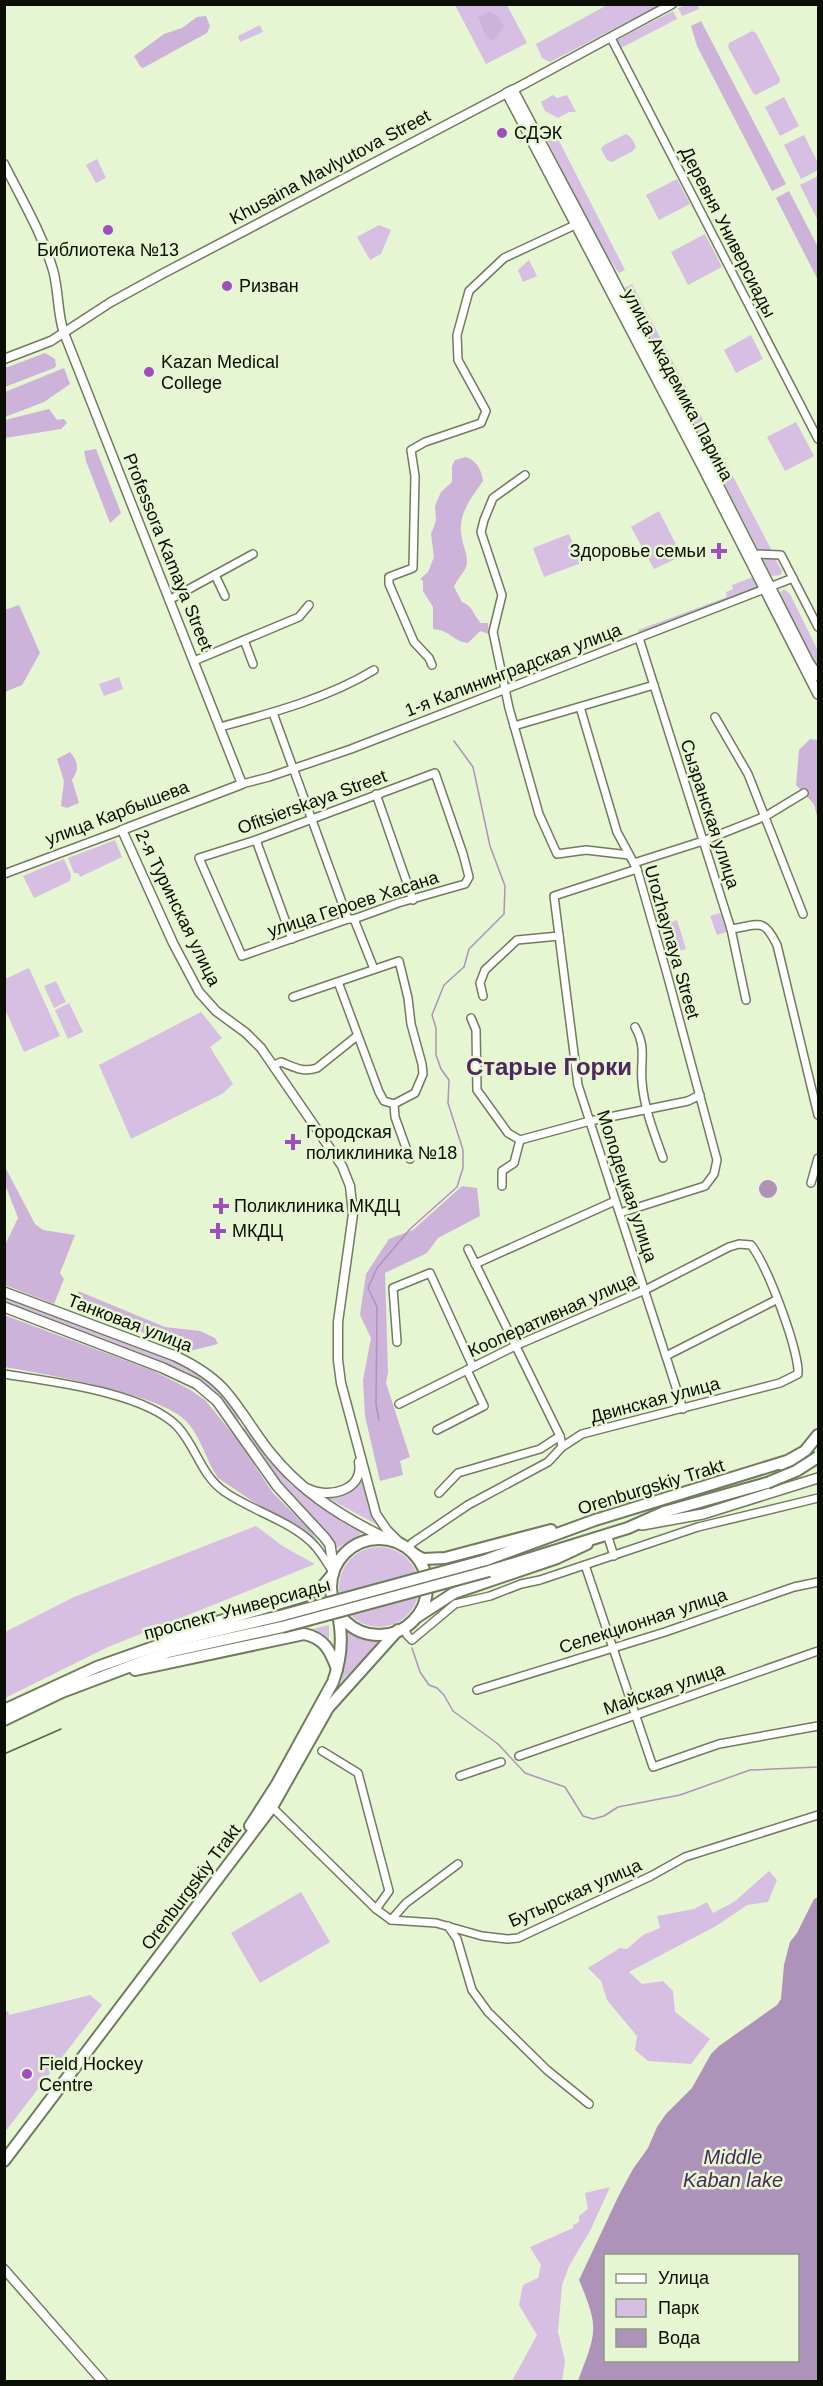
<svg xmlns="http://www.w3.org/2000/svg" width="823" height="2386" font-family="Helvetica,sans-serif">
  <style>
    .green { fill: #d7bfe3 }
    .forest { fill: #cdb2da }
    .water { fill: #ad93b9; fill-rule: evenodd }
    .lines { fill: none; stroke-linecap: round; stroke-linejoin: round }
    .stream { stroke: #ad93b9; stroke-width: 1.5 }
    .minor-casing { stroke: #6f7c5d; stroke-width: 10 }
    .tertiary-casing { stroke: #6f7c5d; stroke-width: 11 }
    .secondary-casing { stroke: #6f7c5d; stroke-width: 12 }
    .primary-casing { stroke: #6f7c5d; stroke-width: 14 }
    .minor { stroke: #fff; stroke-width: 7 }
    .tertiary { stroke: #fff; stroke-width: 8 }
    .secondary { stroke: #fff; stroke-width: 9 }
    .primary { stroke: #fff; stroke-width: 10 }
    .rail { stroke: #5b6350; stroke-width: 1.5 }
    .primary-bridge-casing { stroke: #6f7c5d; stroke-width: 14; stroke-linecap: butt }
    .primary-bridge { stroke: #fff; stroke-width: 10 }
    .poi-dot { fill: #9e4ebf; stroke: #e6f5d2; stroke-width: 2 }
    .labels { text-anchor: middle; stroke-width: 5; stroke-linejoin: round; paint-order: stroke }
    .poi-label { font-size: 18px; fill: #0a0e04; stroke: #e6f5d2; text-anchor: start }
    .street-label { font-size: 18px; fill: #0a0e04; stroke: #e6f5d2 }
    .water-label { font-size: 20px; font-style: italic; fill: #4a2859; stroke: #e6f5d2 }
    .district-label { font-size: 24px; font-weight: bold; fill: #4d275d; stroke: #e6f5d2 }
  </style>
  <rect width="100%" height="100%" fill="#e6f5d2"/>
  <g class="green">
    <polygon points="609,4 660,5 550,62 542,58 536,44"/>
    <polygon points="697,4 699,9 682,16 678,8 686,5"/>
    <polygon points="455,5 507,5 527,43 486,64"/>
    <polygon points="673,11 677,19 621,48 617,40"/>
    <polygon points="260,25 263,32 240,42 238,36"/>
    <polygon points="752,31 756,33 780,79 779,83 756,95 753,93 728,47 729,43"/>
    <polygon points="553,95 557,98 567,95 576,112 569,112 558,118 545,111 541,102"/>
    <polygon points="784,97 799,126 780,136 765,107"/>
    <polygon points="541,128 555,133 625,270 619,273 601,247"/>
    <path d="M626,134C632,137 633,141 636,147L633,151L612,162L607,160L601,149L604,145Z"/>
    <polygon points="804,135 818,163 818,170 801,179 784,145"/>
    <polygon points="97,159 106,178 96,183 86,165"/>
    <polygon points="818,176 818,221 800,185"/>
    <polygon points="677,179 690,204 659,220 646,195"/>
    <polygon points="379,225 391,230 381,254 370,260 357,237"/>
    <polygon points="705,234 722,267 688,285 671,252"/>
    <polygon points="529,260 537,276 523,282 518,270"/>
    <polygon points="632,284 772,551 759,551 631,303 624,288"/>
    <polygon points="751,335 763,359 736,373 724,350"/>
    <polygon points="796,422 814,456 785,471 767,437"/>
    <polygon points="659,511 682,556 654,569 631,527"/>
    <polygon points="569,534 581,563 544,577 533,548"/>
    <polygon points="762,558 775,558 782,571 781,575 771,576"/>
    <polygon points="753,577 758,586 756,589 639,634 638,630 727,597 726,592 733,589 732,585"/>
    <polygon points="784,589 790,594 818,651 818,670 811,660 779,594"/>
    <polygon points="119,677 123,689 104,696 99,684"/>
    <polygon points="115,840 122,857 80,877 78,873 74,873 68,858"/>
    <polygon points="64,859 71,875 70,881 34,898 23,876"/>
    <polygon points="720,913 727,932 717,935 710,916"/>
    <polygon points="677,920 686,949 672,953 662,925"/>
    <polygon points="29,968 60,1036 24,1052 5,1009 5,979"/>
    <polygon points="56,981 66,1002 54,1008 44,986"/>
    <polygon points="69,1003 83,1032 68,1039 55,1010"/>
    <polygon points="201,1012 222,1038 210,1047 233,1084 222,1094 131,1139 99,1065"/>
    <path d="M4,1297L170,1359L203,1375L227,1398L241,1419L237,1420C221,1400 207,1384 185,1371L5,1302Z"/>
    <polygon points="246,1426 290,1484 342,1522 362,1533 336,1549 322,1529 279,1479 244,1430"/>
    <polygon points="363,1477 383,1528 328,1498 354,1487"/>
    <polygon points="256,1526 284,1547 315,1564 108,1647 5,1698 5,1632 74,1597"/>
    <circle cx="379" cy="1587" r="40"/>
    <polygon points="329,1625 329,1646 308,1630"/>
    <polygon points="346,1626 365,1638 384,1642 358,1664 341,1682 346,1654"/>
    <polygon points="769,1871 777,1880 768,1902 747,1905 716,1926 629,1972 642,1984 663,1981 673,1991 675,2012 710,2039 691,2064 648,2061 635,2050 637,2036 607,2000 601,1981 588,1968 620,1948 627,1949 643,1935 660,1928 657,1916 694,1909 707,1902 713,1913 734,1902"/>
    <polygon points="301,1892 330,1942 260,1983 231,1933"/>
    <polygon points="90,1995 102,2005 5,2132 5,2012 8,2011 9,2015"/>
    <polygon points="610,2187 590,2231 569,2266 562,2285 558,2332 565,2361 562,2381 512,2381 537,2335 519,2305 523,2285 538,2278 541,2265 530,2247 573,2228 573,2225 579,2222 579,2216 588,2209 585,2193"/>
  </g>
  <g class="forest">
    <polygon points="489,12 498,16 504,26 494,41 486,37 478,17"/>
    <polygon points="206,16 210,26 207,33 143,68 140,66 134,56 164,34 182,28 197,17"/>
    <polygon points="701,21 786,184 772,191 697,46 691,26"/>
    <polygon points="789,191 818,247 818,280 776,198"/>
    <polygon points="45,353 55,359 56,366 54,368 5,387 5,368"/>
    <polygon points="64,368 70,384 44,402 5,417 5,392"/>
    <polygon points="49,409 57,420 64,419 67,423 61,429 5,438 5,420"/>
    <polygon points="96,449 121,513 110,523 86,461 84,451"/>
    <path d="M466,457C477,461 481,469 483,481C472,497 459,512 461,533C462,543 467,553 467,562C467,571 457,578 454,587L462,602C473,606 473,615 481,623H488L489,634L480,631L468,643C452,641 452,631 433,629V607L423,591V581L420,579L428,572L434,557L431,534L436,521L435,506L441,492L452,482V466L455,460Z"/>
    <polygon points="19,605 40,653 22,685 5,692 5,610"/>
    <polygon points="810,739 818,740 818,820 814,804 796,785 799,750"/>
    <path d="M70,752C79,763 79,769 72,780L79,803L67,808L61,806L64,781L57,759Z"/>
    <polygon points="5,1167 35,1224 43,1230 75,1235 60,1273 64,1279 54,1304 5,1285 5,1245 18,1218 5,1184"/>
    <polygon points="462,1186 477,1188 480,1216 438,1238 427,1253 385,1273 388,1372 386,1383 410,1457 400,1461 403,1475 380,1481 365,1416 363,1380 371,1338 360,1315 366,1274 389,1239 413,1230"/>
    <polygon points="78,1291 165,1327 200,1331 215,1338 218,1344 185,1352 133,1328 77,1307"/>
    <path d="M4,1315L154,1371L189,1389L205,1400L237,1439L273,1493L309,1529L318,1542L315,1543L218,1478C206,1461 201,1437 187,1422C163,1394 44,1374 5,1367Z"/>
  </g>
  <g class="water">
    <circle cx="768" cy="1189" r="9"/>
    <path d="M818,1897V2381H578C596,2333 600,2329 579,2280L619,2195L633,2169L648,2148L657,2127L666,2114L692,2088L711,2054L719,2046L777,2005L781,1999L784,1965L790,1942L797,1933L814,1899ZM606,2256H798V2360H606Z"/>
  </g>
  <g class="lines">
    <g class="stream">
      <polyline points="379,1420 376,1404 377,1307 368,1288 377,1268 410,1229 457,1187 463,1168 463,1150 448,1103 449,1080 441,1069 436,1055 436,1028 432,1015 444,985 464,967 469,949 504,914 505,886 490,846 473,767 454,741"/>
      <polyline points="412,1648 420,1672 429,1685 437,1688 444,1695 453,1711 498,1744 525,1773 565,1787 583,1816 593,1819 604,1816 618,1807 680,1795 750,1770 818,1767"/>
    </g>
    <g class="minor-casing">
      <g id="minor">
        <polyline points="611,38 818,439"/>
        <polyline points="525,475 493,498 484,520 481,532 502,595 493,632 509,708 539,814 557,854 586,850 629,855"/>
        <polyline points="754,554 781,555 818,627"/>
        <polyline points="215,575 225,596"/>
        <polyline points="169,600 253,554"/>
        <polyline points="639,638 731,929 746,1000"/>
        <polyline points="244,640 253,664"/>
        <polyline points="194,661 299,617 309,605"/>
        <polyline points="432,665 429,658 414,642 389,584 389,577 413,568 415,476 411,450 425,442 481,423 486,411 458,360 457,335 469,291 504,258 575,225"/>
        <polyline points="580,707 617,832 637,869 667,974 717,1160 714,1174 705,1186 620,1213"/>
        <polyline points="273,713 348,919"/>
        <polyline points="715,717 748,774 803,914"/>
        <polyline points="514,726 654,685"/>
        <path d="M220,727C272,713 328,698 374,670"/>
        <polygon points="435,773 463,854 469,877 465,884 398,903 354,919 348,919 242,956 199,858 256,840"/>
        <polyline points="242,784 269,777 351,749 793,578"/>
        <polyline points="376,794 413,900"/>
        <polyline points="256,840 292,939"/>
        <polyline points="634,863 703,841 766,816 804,793"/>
        <polyline points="637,869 554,896 578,1085 683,1409"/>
        <polyline points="4,874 122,830"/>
        <polyline points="354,919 374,969"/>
        <path d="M731,929C760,925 763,917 777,945L818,1115"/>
        <polyline points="338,982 379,1092 384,1101 394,1104 395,1117 410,1159"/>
        <polyline points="483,996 480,983 485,970 517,940 559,936"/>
        <polyline points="293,997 399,961 408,998 411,1024 422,1064 423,1074 415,1093 394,1104"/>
        <polyline points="471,1018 476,1030 477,1090 508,1133 520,1140 590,1121 688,1101 700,1095"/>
        <path d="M635,1027C647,1048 640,1061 642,1082C644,1108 654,1133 663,1158"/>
        <path d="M274,1065L281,1062C294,1067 303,1073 317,1068L357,1036"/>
        <polyline points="811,1183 818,1158"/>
        <polyline points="502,1186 502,1171 514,1163 520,1140"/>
        <polyline points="468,1249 560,1436 562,1447"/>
        <polyline points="475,1264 615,1201"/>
        <polyline points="397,1342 393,1288 430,1273 473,1367"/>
        <polyline points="666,1356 776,1300"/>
        <path d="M4,1374C53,1382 143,1392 177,1426C196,1446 201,1476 225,1492C252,1511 292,1521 315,1546C322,1554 327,1563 333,1572"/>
        <path d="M399,1404L515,1346L645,1290L729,1247L739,1244L751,1245C768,1267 795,1341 798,1369V1374L780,1383L582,1434L562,1447L548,1462L468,1505L412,1543L408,1549"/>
        <polyline points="437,1430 484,1406 467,1370"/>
        <polyline points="439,1493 458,1473 540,1449 560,1436"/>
        <polyline points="607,1534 614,1556"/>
        <polyline points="585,1565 653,1767 719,1744 818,1726"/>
        <polyline points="404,1627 407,1635 412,1640 455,1604 490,1596 521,1584 540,1580 698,1527 818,1498"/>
        <polyline points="477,1690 665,1632 794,1587 818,1582"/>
        <polyline points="322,1751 358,1773 389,1891 376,1909"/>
        <polyline points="519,1756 818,1651"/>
        <polyline points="460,1776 501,1762"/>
        <polyline points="272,1807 376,1909 391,1920 436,1923 482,1936 507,1939 518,1938 651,1876 685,1857 818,1815"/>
        <polyline points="391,1920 406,1903 458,1864"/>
        <polyline points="448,1926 457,1939 472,1990 488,2012 547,2070 589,2104"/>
      </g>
    </g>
    <g class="tertiary-casing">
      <g id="tertiary">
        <polyline points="513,90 672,4"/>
        <path d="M4,164C21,198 42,233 53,270C59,291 57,313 64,333L242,784L122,830L173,943L199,992L216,1011L246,1033L261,1048L342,1166L350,1186L353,1214L338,1322V1360L341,1383L376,1514L387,1530L402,1545"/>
        <polyline points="4,359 51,341 111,302 162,274 507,93"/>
        <path d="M309,1489C330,1499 364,1490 359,1462"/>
        <polyline points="4,2269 103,2382"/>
      </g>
    </g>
    <g class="secondary-casing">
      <g id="secondary">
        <polyline points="818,676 809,663 610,273 513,90 507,93 701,464 818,694"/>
        <path d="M4,1292L175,1356C194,1365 213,1376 227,1393C244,1413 256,1436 273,1456C304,1494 348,1521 392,1541"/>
        <polyline points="4,1307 163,1368 197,1384 217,1401 277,1486 325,1538 330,1545 334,1571"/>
        <polyline points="782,1465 813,1460"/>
        <polyline points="642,1525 703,1514 818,1478"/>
      </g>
    </g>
    <g class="primary-casing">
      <g id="primary">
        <circle cx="379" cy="1587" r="48"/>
        <polyline points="414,1554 423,1559 445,1558 551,1530"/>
        <polyline points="486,1560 595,1520 787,1461 805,1451 818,1435"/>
        <polyline points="489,1571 628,1528 664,1512 767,1483"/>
        <polyline points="417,1617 454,1593 557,1558 587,1544"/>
        <polyline points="160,1639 304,1596 322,1587 333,1574"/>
        <path d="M135,1670L304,1634C324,1638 330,1650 337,1669"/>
        <polyline points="4,1710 97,1667 165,1643 280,1616"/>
        <polyline points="4,1720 62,1692 168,1652 282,1627"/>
        <path d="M250,1826L277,1784L333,1682C342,1657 344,1631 335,1605"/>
        <polyline points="4,2161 272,1807 328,1708 398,1630"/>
      </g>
    </g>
    <use href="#minor" class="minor"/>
    <use href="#tertiary" class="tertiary"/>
    <use href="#secondary" class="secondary"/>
    <use href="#primary" class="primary"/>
    <polyline class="rail" points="4,1754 61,1729"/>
    <g class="primary-bridge-casing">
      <g id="primary-bridge">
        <polyline points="767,1483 796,1471 818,1457"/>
        <polyline points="280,1616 486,1560"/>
        <polyline points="282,1627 489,1571"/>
      </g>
    </g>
    <use href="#primary-bridge" class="primary-bridge"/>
  </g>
  <g class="poi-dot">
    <circle cx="502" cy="133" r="6"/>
    <circle cx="108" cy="230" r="6"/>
    <circle cx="227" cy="286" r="6"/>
    <circle cx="149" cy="372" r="6"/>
    <path d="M716 542h6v6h6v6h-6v6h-6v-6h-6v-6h6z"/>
    <path d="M290 1133h6v6h6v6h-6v6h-6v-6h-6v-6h6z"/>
    <path d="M218 1197h6v6h6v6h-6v6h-6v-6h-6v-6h6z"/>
    <path d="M215 1222h6v6h6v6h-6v6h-6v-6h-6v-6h6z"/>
    <circle cx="27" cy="2074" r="6"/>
  </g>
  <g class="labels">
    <g class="poi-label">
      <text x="514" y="139">СДЭК</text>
      <text x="108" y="256" text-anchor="middle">Библиотека №13</text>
      <text x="239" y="292">Ризван</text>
      <text x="161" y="368">Kazan Medical<tspan x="161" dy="21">College</tspan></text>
      <text x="706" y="557" text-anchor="end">Здоровье семьи</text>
      <text x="306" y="1138">Городская<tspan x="306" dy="21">поликлиника №18</tspan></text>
      <text x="234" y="1212">Поликлиника МКДЦ</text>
      <text x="232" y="1237">МКДЦ</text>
      <text x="39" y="2070">Field Hockey<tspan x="39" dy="21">Centre</tspan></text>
    </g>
    <g class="street-label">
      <text transform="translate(330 167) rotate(-28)" y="6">Khusaina Mavlyutova Street</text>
      <text transform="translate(728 232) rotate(63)" y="6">Деревня Универсиады</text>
      <text transform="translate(678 385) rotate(62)" y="6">улица Академика Парина</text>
      <text transform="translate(168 552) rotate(68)" y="6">Professora Kamaya Street</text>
      <text transform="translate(513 670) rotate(-21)" y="6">1-я Калининградская улица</text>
      <text transform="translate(312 802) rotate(-20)" y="6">Ofitsierskaya Street</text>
      <text transform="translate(117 813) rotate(-21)" y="6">улица Карбышева</text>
      <text transform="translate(710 814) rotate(72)" y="6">Сызранская улица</text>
      <text transform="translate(353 904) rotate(-18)" y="6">улица Героев Хасана</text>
      <text transform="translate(178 908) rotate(64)" y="6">2-я Туринская улица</text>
      <text transform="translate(672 942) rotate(74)" y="6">Urozhaynaya Street</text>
      <text transform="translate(627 1186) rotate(72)" y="6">Молодецкая улица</text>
      <text transform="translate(552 1315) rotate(-24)" y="6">Кооперативная улица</text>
      <text transform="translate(130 1323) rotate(21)" y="6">Танковая улица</text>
      <text transform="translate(655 1400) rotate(-15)" y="6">Двинская улица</text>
      <text transform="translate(651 1487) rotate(-17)" y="6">Orenburgskiy Trakt</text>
      <text transform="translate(237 1609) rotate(-15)" y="6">проспект Универсиады</text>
      <text transform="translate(643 1621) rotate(-18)" y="6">Селекционная улица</text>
      <text transform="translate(664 1689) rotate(-19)" y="6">Майская улица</text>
      <text transform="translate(191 1887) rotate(-53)" y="6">Orenburgskiy Trakt</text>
      <text transform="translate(575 1893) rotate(-24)" y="6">Бутырская улица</text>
    </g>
    <g class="water-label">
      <text x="733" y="2164">Middle<tspan x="733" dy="23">Kaban lake</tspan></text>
    </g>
    <g class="district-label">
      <text x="549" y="1075">Старые Горки</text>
    </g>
  </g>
  <rect width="823" height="2386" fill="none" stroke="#0a0e04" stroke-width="12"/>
  <rect x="604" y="2254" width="195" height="108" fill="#e6f5d2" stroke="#8e9980" stroke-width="1.5"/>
  <rect x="616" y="2274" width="30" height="9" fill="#ffffff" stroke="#8e9980" stroke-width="1.5"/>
  <text x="658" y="2284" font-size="18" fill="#0a0e04">Улица</text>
  <rect x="616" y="2299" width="30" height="18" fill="#d7bfe3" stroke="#8e9980" stroke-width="1.5"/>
  <text x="658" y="2314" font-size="18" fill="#0a0e04">Парк</text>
  <rect x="616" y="2329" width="30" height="18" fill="#ad93b9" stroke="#8e9980" stroke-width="1.5"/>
  <text x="658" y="2344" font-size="18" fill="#0a0e04">Вода</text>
</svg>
